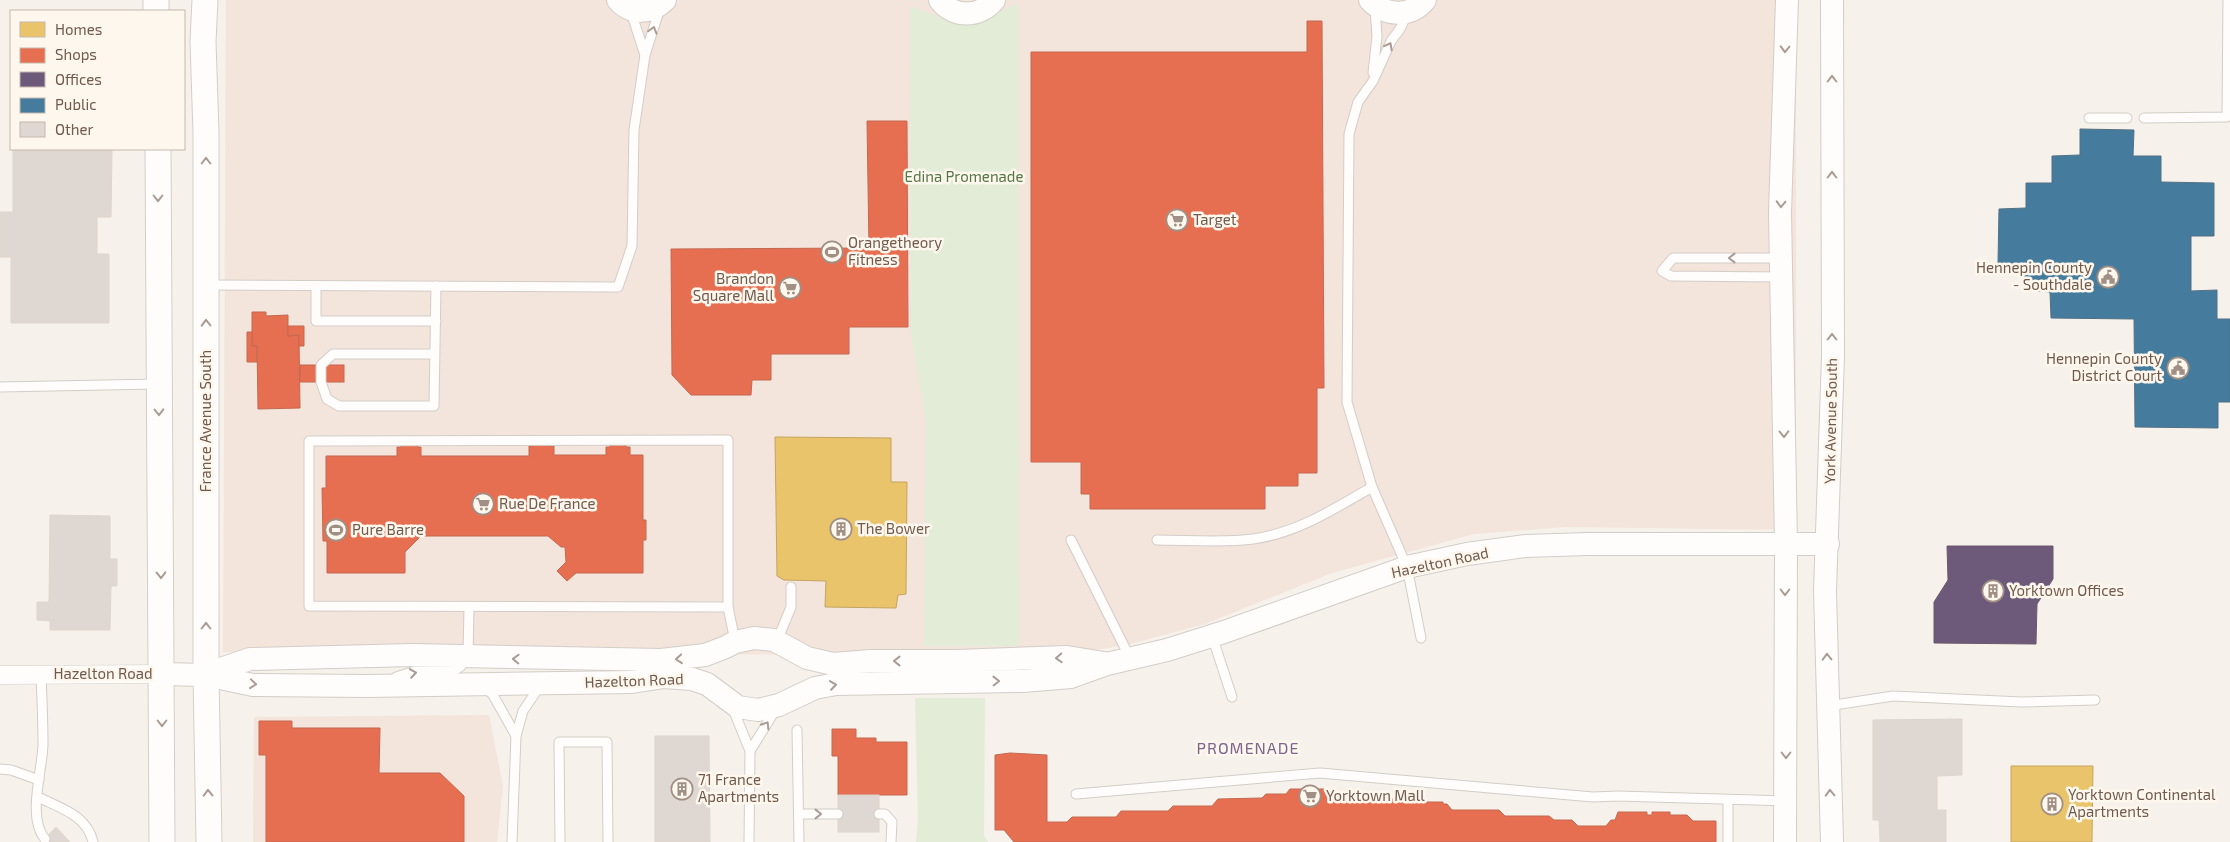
<svg xmlns="http://www.w3.org/2000/svg" width="2230" height="842" font-family="'Exo 2',sans-serif">
  <style>
    .commercial { fill: #f3e4dc }
    .green { fill: #e3ecd7 }
    .homes { fill: #e9c46a; stroke: #c5a461 }
    .shops { fill: #e76f51; stroke: #c46950 }
    .offices { fill: #6d597a; stroke: #6e596c }
    .public { fill: #457b9d; stroke: #527185 }
    .building { fill: #dfd7d1; stroke: #ded5ce }
    .lines { fill: none; stroke-linecap: round; stroke-linejoin: round }
    .service-casing { stroke: #d3cdc7; stroke-width: 11 }
    .minor-casing { stroke: #d3cdc7; stroke-width: 19 }
    .tertiary-casing { stroke: #d3cdc7; stroke-width: 24 }
    .secondary-casing { stroke: #d5cec8; stroke-width: 27 }
    .service { stroke: #fefdfc; stroke-width: 9 }
    .minor { stroke: #fefdfc; stroke-width: 18 }
    .tertiary { stroke: #fefdfc; stroke-width: 22 }
    .secondary { stroke: #fefdfc; stroke-width: 25 }
    .oneway { stroke: #aa9b93 }
    .labels { text-anchor: middle; stroke-width: 5; stroke-linejoin: round; paint-order: stroke }
    .park-label { font-size: 15px; fill: #557746; stroke: #fef7ed }
    .poi-label { font-size: 15px; fill: #725a4d; stroke: #fef7ed; text-anchor: start }
    .street-label { font-size: 15px; fill: #725a4d; stroke: #fef7ed }
    .neighbourhood-label { font-size: 16px; letter-spacing: 1px; fill: #7f658e; stroke: #fef7ed }
  </style>
  <rect width="100%" height="100%" fill="#f6f1eb"/>
  <g class="commercial">
    <polygon points="226,0 1796,0 1796,530 1565,527 1474,534 1332,573 1205,624 1126,645 1059,656 223,652"/>
    <polygon points="489,715 503,786 497,842 253,842 254,717"/>
  </g>
  <g class="green">
    <polygon points="1018,3 1019,646 924,646 926,421 911,334 910,6 945,19 982,20"/>
    <polygon points="915,698 985,698 984,836 988,842 916,842 918,821"/>
  </g>
  <g class="homes">
    <polygon points="775,437 891,438 891,482 907,482 906,594 898,595 896,608 825,607 826,581 784,580 777,576"/>
    <polygon points="2011,766 2093,766 2092,842 2011,842"/>
  </g>
  <g class="shops">
    <polygon points="1307,21 1322,21 1324,388 1317,388 1317,473 1298,473 1298,486 1265,486 1265,509 1090,509 1090,494 1081,494 1081,462 1031,462 1031,52 1307,52"/>
    <polygon points="867,121 907,121 908,327 849,327 849,354 771,354 771,380 752,380 751,395 691,395 672,375 671,249 869,248"/>
    <polygon points="252,312 266,312 266,316 288,315 288,336 299,335 300,408 258,409 257,346 252,346"/>
    <polygon points="288,326 304,326 304,346 299,346 299,335 288,336"/>
    <polygon points="247,332 252,332 252,346 257,346 257,362 247,362"/>
    <rect x="300" y="365" width="44" height="17"/>
    <polygon points="401,443 418,443 418,447 421,447 421,456 529,456 529,446 533,446 533,443 550,443 550,446 554,446 554,455 606,455 606,447 610,447 610,443 626,443 626,447 630,447 630,455 643,455 643,520 646,520 646,540 643,540 643,573 576,573 567,581 557,571 566,562 565,547 561,547 548,536 421,536 405,552 405,573 327,573 327,541 323,541 322,488 326,488 326,456 397,456 397,447 401,447"/>
    <polygon points="259,721 292,721 292,728 380,728 379,773 440,773 464,796 464,842 266,842 266,755 259,755"/>
    <polygon points="832,729 856,729 856,738 876,738 876,742 907,742 907,795 838,795 838,756 832,756"/>
    <polygon points="1010,753 1047,755 1047,822 1067,822 1072,817 1116,817 1121,811 1168,811 1173,806 1212,806 1218,799 1262,798 1266,794 1286,794 1290,789 1329,789 1333,794 1354,794 1359,799 1402,799 1408,802 1443,802 1443,804 1447,804 1452,810 1499,810 1505,816 1549,816 1554,820 1572,820 1578,826 1606,826 1611,820 1615,820 1618,812 1647,812 1647,815 1652,815 1652,812 1670,812 1670,815 1687,815 1693,821 1716,821 1716,842 1014,842 1004,830 995,830 995,755"/>
  </g>
  <polygon class="offices" points="1947,546 2053,546 2053,579 2037,604 2036,644 1934,643 1934,602 1948,580"/>
  <polygon class="public" points="2080,129 2134,130 2133,156 2161,156 2161,182 2214,183 2214,236 2191,236 2191,291 2217,290 2217,319 2230,319 2230,402 2218,402 2218,428 2135,427 2134,319 2051,318 2050,292 2025,290 2024,264 1998,263 1999,209 2026,208 2026,183 2052,183 2052,156 2080,155"/>
  <g class="building">
    <polygon points="13,149 112,149 111,217 97,217 97,254 109,254 109,323 11,323 11,257 0,257 0,212 13,212"/>
    <polygon points="50,515 110,516 110,559 117,559 117,586 111,586 110,630 50,630 50,621 37,620 37,602 49,602"/>
    <polygon points="1962,719 1962,775 1937,776 1937,810 1946,810 1946,842 1880,842 1879,820 1873,820 1873,720"/>
    <polygon points="655,736 709,736 710,842 655,842"/>
    <rect x="838" y="795" width="41" height="37"/>
    <polygon points="56,827 70,842 42,842"/>
  </g>
  <g class="lines">
    <g class="service-casing">
      <g id="service">
        <polyline points="631,12 645,55"/>
        <polyline points="1407,14 1400,29 1391,41 1373,81 1358,102 1349,134 1347,402 1372,487 1407,567 1421,638"/>
        <polyline points="1373,73 1377,36 1375,9"/>
        <polyline points="2089,118 2127,118"/>
        <polyline points="2144,118 2227,117 2228,0"/>
        <polyline points="1780,258 1673,258 1662,271 1671,276 1781,277"/>
        <polyline points="208,285 618,287 632,246 634,130 645,55 660,8"/>
        <polyline points="316,286 316,321 436,321"/>
        <polyline points="435,354 333,354 321,365 321,382 327,399 339,406 434,406 436,286"/>
        <polyline points="0,387 157,384"/>
        <polygon points="728,440 728,607 309,606 309,441"/>
        <polyline points="1071,540 1130,658"/>
        <path d="M1157,540C1186,540 1226,543 1253,539C1297,533 1334,509 1372,487"/>
        <polyline points="728,607 735,641"/>
        <polyline points="1212,636 1232,697"/>
        <polyline points="777,641 791,607 791,587"/>
        <path d="M41,675C42,698 43,722 43,745C42,772 27,818 45,839"/>
        <polyline points="396,677 415,671 454,671 461,666 468,657 469,607"/>
        <polyline points="485,687 493,695 516,736 523,711 540,686"/>
        <polyline points="1828,706 1893,696 2021,702 2095,700"/>
        <polyline points="733,709 750,751 776,709"/>
        <polyline points="797,730 799,842"/>
        <polyline points="0,769 11,770 39,780"/>
        <polyline points="1076,794 1320,773 1593,797 1618,796 1786,801"/>
        <path d="M38,797C60,808 87,815 93,842"/>
        <polyline points="799,814 838,814"/>
        <polyline points="879,814 885,814 892,822 891,842"/>
        <polyline points="512,842 516,736"/>
        <polyline points="560,842 559,742 607,742 608,842"/>
        <polyline points="749,842 750,751"/>
        <polyline points="1728,842 1728,800"/>
      </g>
    </g>
    <g class="minor-casing">
      <polyline id="minor" points="0,675 162,674"/>
    </g>
    <g class="tertiary-casing">
      <g id="tertiary">
        <path d="M618,0C631,15 651,14 665,0"/>
        <path d="M940,0C953,18 980,18 994,0"/>
        <path d="M1370,0C1385,16 1410,18 1425,0"/>
        <polyline points="162,674 206,675 253,685 367,686 632,682 664,677 692,679 707,684 738,707 758,710 779,705 815,688 836,684 1023,681 1071,677 1107,664 1167,650 1224,632 1407,567 1467,554 1526,546 1587,544 1828,544"/>
        <polyline points="206,674 250,659 412,655 661,660 705,655 726,647 735,642 754,638 774,640 807,658 833,664 871,661 957,661 1067,657 1104,663"/>
        <polyline points="1785,842 1786,544 1780,212 1787,0"/>
        <polyline points="1832,842 1825,591 1833,356 1832,0"/>
      </g>
    </g>
    <g class="secondary-casing">
      <g id="secondary">
        <polyline points="205,0 203,42 206,132 206,675 209,842"/>
        <polyline points="156,11 156,0"/>
        <polyline points="158,149 162,842"/>
      </g>
    </g>
    <use href="#service" class="service"/>
    <use href="#minor" class="minor"/>
    <use href="#tertiary" class="tertiary"/>
    <use href="#secondary" class="secondary"/>
  </g>
  <defs><path id="oneway-chevron" d="M-2-3.5L2.5 0L-2 3.5" fill="none" stroke-width="1.6" stroke-linecap="round" stroke-linejoin="round" transform="scale(1.25)"/></defs>
  <g class="oneway">
    <use href="#oneway-chevron" transform="translate(653 30) rotate(-74)"/>
    <use href="#oneway-chevron" transform="translate(1389 46) rotate(-62)"/>
    <use href="#oneway-chevron" transform="translate(1785 49) rotate(92)"/>
    <use href="#oneway-chevron" transform="translate(1832 79) rotate(-90)"/>
    <use href="#oneway-chevron" transform="translate(206 161) rotate(-90)"/>
    <use href="#oneway-chevron" transform="translate(1832 175) rotate(-90)"/>
    <use href="#oneway-chevron" transform="translate(158 198) rotate(90)"/>
    <use href="#oneway-chevron" transform="translate(1781 204) rotate(92)"/>
    <use href="#oneway-chevron" transform="translate(1732 258) rotate(-180)"/>
    <use href="#oneway-chevron" transform="translate(206 323) rotate(-91)"/>
    <use href="#oneway-chevron" transform="translate(1832 337) rotate(-90)"/>
    <use href="#oneway-chevron" transform="translate(159 412) rotate(89)"/>
    <use href="#oneway-chevron" transform="translate(1784 434) rotate(89)"/>
    <use href="#oneway-chevron" transform="translate(161 575) rotate(89)"/>
    <use href="#oneway-chevron" transform="translate(1785 592) rotate(90)"/>
    <use href="#oneway-chevron" transform="translate(206 626) rotate(-90)"/>
    <use href="#oneway-chevron" transform="translate(1827 657) rotate(-91)"/>
    <use href="#oneway-chevron" transform="translate(1059 658) rotate(177)"/>
    <use href="#oneway-chevron" transform="translate(516 659) rotate(-178)"/>
    <use href="#oneway-chevron" transform="translate(679 659) rotate(175)"/>
    <use href="#oneway-chevron" transform="translate(897 661) rotate(180)"/>
    <use href="#oneway-chevron" transform="translate(413 673) rotate(-9)"/>
    <use href="#oneway-chevron" transform="translate(996 681) rotate(-1)"/>
    <use href="#oneway-chevron" transform="translate(253 684) rotate(6)"/>
    <use href="#oneway-chevron" transform="translate(833 685) rotate(-8)"/>
    <use href="#oneway-chevron" transform="translate(162 723) rotate(90)"/>
    <use href="#oneway-chevron" transform="translate(766 725) rotate(-58)"/>
    <use href="#oneway-chevron" transform="translate(1786 755) rotate(90)"/>
    <use href="#oneway-chevron" transform="translate(208 793) rotate(-91)"/>
    <use href="#oneway-chevron" transform="translate(1830 793) rotate(-92)"/>
    <use href="#oneway-chevron" transform="translate(818 814)"/>
  </g>
  <defs>
    <g id="supermarket-ring" transform="scale(1.125)"><circle r="9.5" fill="#fef7ed" stroke="#a08f84" stroke-width="1.5"/><path d="M-6-5.5h2.5l.6 2H6L4.5 2H-2.5L-4.4-4H-6ZM-1.5 3.2a1.3 1.3 0 1 0 .1 0ZM3 3.2a1.3 1.3 0 1 0 .1 0Z" fill="#a08f84"/></g>
    <g id="stadium-ring" transform="scale(1.125)"><circle r="9.5" fill="#fef7ed" stroke="#a08f84" stroke-width="1.5"/><path d="M0-5a6.5 5 0 1 0 0 10a6.5 5 0 1 0 0-10ZM-3.5-1.8h7v3.6h-7Z" fill="#a08f84"/></g>
    <g id="civic-ring" transform="scale(1.125)"><circle r="9.5" fill="#fef7ed" stroke="#a08f84" stroke-width="1.5"/><path d="M-.6-6.5H3V-4.5H.6V-3L4-1V1h2V6H-6V1h2V-1L-.6-3ZM-1.2 2.5V6h2.4V2.5Z" fill="#a08f84"/></g>
    <g id="building-ring" transform="scale(1.125)"><circle r="9.5" fill="#fef7ed" stroke="#a08f84" stroke-width="1.5"/><path d="M-4-6H4V6H1V3H-1V6H-4ZM-2.5-4.3h1.7v1.8h-1.7ZM.8-4.3h1.7v1.8H.8ZM-2.5-1h1.7V.8h-1.7ZM.8-1h1.7V.8H.8Z" fill="#a08f84"/></g>
  </defs>
  <g fill-rule="evenodd">
    <use href="#supermarket-ring" x="1177" y="220"/>
    <use href="#stadium-ring" x="832" y="252"/>
    <use href="#civic-ring" x="2108" y="277"/>
    <use href="#supermarket-ring" x="790" y="288"/>
    <use href="#civic-ring" x="2178" y="368"/>
    <use href="#supermarket-ring" x="483" y="504"/>
    <use href="#building-ring" x="841" y="529"/>
    <use href="#stadium-ring" x="336" y="530"/>
    <use href="#building-ring" x="1993" y="591"/>
    <use href="#building-ring" x="682" y="789"/>
    <use href="#supermarket-ring" x="1310" y="796"/>
    <use href="#building-ring" x="2052" y="804"/>
  </g>
  <g class="labels">
    <g class="park-label">
      <text x="964" y="182">Edina Promenade</text>
    </g>
    <g class="poi-label">
      <text x="1193" y="225">Target</text>
      <text x="848" y="248">Orangetheory<tspan x="848" dy="17">Fitness</tspan></text>
      <text x="2092" y="273" text-anchor="end">Hennepin County<tspan x="2092" dy="17">- Southdale</tspan></text>
      <text x="774" y="284" text-anchor="end">Brandon<tspan x="774" dy="17">Square Mall</tspan></text>
      <text x="2162" y="364" text-anchor="end">Hennepin County<tspan x="2162" dy="17">District Court</tspan></text>
      <text x="499" y="509">Rue De France</text>
      <text x="857" y="534">The Bower</text>
      <text x="352" y="535">Pure Barre</text>
      <text x="2009" y="596">Yorktown Offices</text>
      <text x="698" y="785">71 France<tspan x="698" dy="17">Apartments</tspan></text>
      <text x="2068" y="800">Yorktown Continental<tspan x="2068" dy="17">Apartments</tspan></text>
      <text x="1326" y="801">Yorktown Mall</text>
    </g>
    <g class="street-label">
      <text transform="translate(206 421) rotate(-90)" y="5">France Avenue South</text>
      <text transform="translate(1831 421) rotate(-89)" y="5">York Avenue South</text>
      <text transform="translate(1440 563) rotate(-12)" y="5">Hazelton Road</text>
      <text x="103" y="679">Hazelton Road</text>
      <text transform="translate(634 681) rotate(-2)" y="5">Hazelton Road</text>
    </g>
    <g class="neighbourhood-label">
      <text x="1248" y="754">PROMENADE</text>
    </g>
  </g>
  <rect x="10" y="10" width="175" height="140" fill="#fef7ed" stroke="#c6b8ad"/>
  <rect x="20" y="22" width="25" height="15" fill="#e9c46a" stroke="#c6b8ad"/>
  <text x="55" y="35" font-size="15" fill="#725a4d">Homes</text>
  <rect x="20" y="48" width="25" height="15" fill="#e76f51" stroke="#c6b8ad"/>
  <text x="55" y="60" font-size="15" fill="#725a4d">Shops</text>
  <rect x="20" y="72" width="25" height="15" fill="#6d597a" stroke="#c6b8ad"/>
  <text x="55" y="85" font-size="15" fill="#725a4d">Offices</text>
  <rect x="20" y="98" width="25" height="15" fill="#457b9d" stroke="#c6b8ad"/>
  <text x="55" y="110" font-size="15" fill="#725a4d">Public</text>
  <rect x="20" y="122" width="25" height="15" fill="#dfd7d1" stroke="#c6b8ad"/>
  <text x="55" y="135" font-size="15" fill="#725a4d">Other</text>
</svg>
